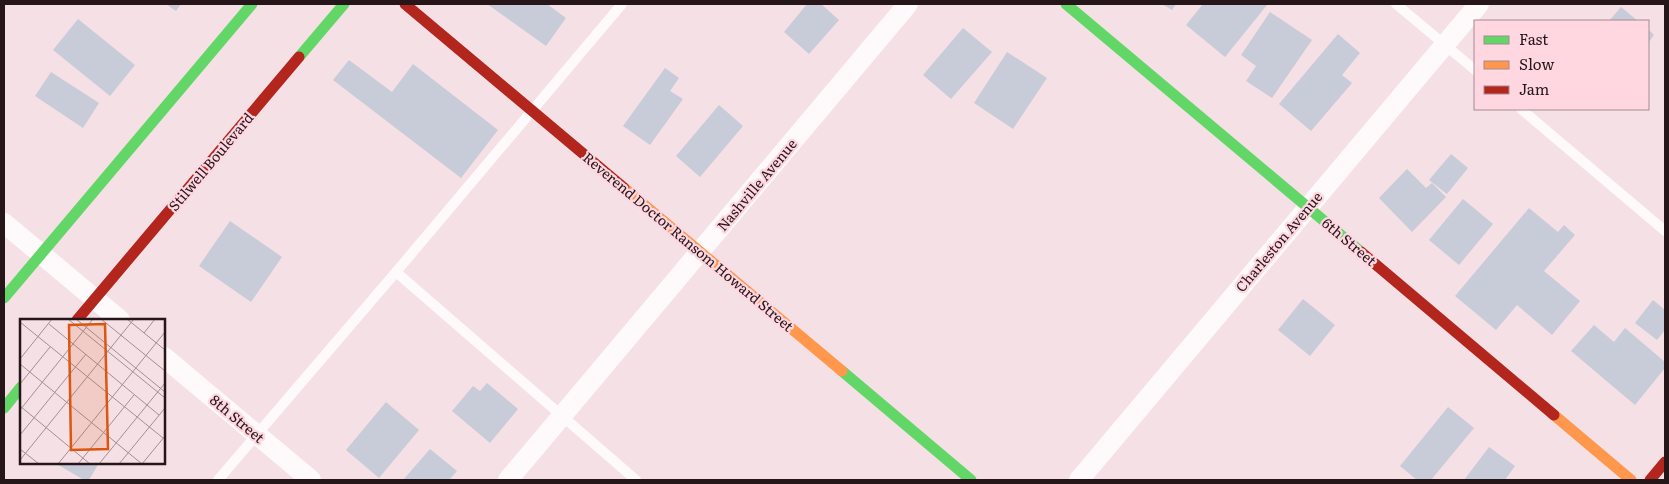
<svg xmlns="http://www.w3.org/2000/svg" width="1669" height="484" font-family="Literata,serif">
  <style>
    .building { fill: #c8ccd9 }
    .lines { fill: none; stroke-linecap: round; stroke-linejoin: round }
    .lane { stroke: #fefafb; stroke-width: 10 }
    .street { stroke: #fefafb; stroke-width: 20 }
    .fast { stroke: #63d668; stroke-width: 11 }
    .slow { stroke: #ff974d; stroke-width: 11 }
    .jam { stroke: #b3261e; stroke-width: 11 }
    .labels { text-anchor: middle; stroke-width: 4.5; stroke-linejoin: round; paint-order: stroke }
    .street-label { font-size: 14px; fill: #26161a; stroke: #fed7e0 }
    .inset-road { fill: none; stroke: #a28f94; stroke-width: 1 }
    .view { fill: #de560d; fill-opacity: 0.15; stroke: #de560d; stroke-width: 2.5 }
    .inset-edge { fill: none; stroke: #26161a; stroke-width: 2.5 }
  </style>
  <rect width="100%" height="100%" fill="#f5e0e5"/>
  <g class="building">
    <polygon points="166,4 181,4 176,11"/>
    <polygon points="487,4 547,4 566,18 546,46"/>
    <polygon points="807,4 821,4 839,20 809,54 784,32"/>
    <polygon points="1162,4 1176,4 1172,10"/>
    <polygon points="1203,4 1265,4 1267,5 1225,57 1186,25"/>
    <polygon points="1621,7 1638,21 1609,21"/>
    <polygon points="1270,12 1312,40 1272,98 1246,81 1256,66 1241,55"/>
    <polygon points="78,19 135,65 110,96 53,50"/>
    <polygon points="963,28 992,52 951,99 923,75"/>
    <polygon points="1648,29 1654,35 1648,43"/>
    <polygon points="1338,34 1360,53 1342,75 1352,83 1311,131 1279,104"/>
    <polygon points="1007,52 1047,78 1013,129 974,103"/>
    <polygon points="349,60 392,92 413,64 498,130 461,178 333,80"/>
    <polygon points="665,68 679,78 670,91 683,99 650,145 623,126"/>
    <polygon points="51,72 99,103 83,128 35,96"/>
    <polygon points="719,105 743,126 700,177 676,156"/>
    <polygon points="1451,154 1468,168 1447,194 1429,180"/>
    <polygon points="1407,169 1426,188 1432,183 1446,197 1412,232 1379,198"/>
    <polygon points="1463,199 1493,224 1459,265 1429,240"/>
    <polygon points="1529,208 1558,232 1564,225 1575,235 1544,271 1580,301 1552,335 1517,305 1496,330 1455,296"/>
    <polygon points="230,221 282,257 251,302 199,266"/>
    <polygon points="1303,299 1335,325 1310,356 1278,330"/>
    <polygon points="1653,300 1665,310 1665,330 1657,340 1635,323"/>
    <polygon points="1594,325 1614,342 1625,328 1665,362 1665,368 1635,405 1571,351"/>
    <polygon points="487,383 518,409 490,443 452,411 473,386 480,391"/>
    <polygon points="386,402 419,430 379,478 346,450"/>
    <polygon points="1448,407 1474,428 1431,480 1417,480 1400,466"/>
    <polygon points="1489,447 1515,466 1505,480 1464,480"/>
    <polygon points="430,449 457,471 449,480 403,480"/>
    <polygon points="55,463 99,463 89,480 84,480"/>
  </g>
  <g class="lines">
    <g class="lane">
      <polyline points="1396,4 1475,70"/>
      <polyline points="1521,109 1665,231"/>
      <polyline points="396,272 636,480"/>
      <polyline points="218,480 396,272 622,4"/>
    </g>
    <g class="street">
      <polyline points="4,223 120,320"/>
      <polyline points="164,357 311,480"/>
      <polyline points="508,480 908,4"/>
      <polyline points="1079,480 1479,4"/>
    </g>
    <g class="fast">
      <polyline points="1066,4 1361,252"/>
      <polyline points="299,57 344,4"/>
      <polyline points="4,298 252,4"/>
      <polyline points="842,371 971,480"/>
      <polyline points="4,408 21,387"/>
    </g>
    <g class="slow">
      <polyline points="624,188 842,371"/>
      <polyline points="1554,415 1631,480"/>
    </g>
    <g class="jam">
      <polyline points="405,4 624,188"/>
      <polyline points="1361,252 1554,415"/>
      <polyline points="77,320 299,57"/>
      <polyline points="1650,480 1665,462"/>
    </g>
  </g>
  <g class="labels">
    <g class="street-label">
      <text transform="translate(211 162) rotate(-50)" y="5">Stilwell Boulevard</text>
      <text transform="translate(757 185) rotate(-50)" y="5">Nashville Avenue</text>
      <text transform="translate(688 242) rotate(40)" y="5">Reverend Doctor Ransom Howard Street</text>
      <text transform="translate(1279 242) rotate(-50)" y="5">Charleston Avenue</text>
      <text transform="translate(1349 242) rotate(40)" y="5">6th Street</text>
      <text transform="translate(237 419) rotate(40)" y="5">8th Street</text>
    </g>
  </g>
  <g transform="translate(20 319)">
    <rect width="145" height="145" fill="#f5e0e5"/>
    <path class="inset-road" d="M48,0L145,79M56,0L145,73M81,0L145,52M107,0L145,31M0,3L143,119M29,5L139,96M124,14L135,0M0,40L32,0M0,45L122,145M0,65L30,28M0,87L70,145M0,91L73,0M0,116L66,35M0,130L19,145M0,141L114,0M38,145L145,13M58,145L114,76M79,145L145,64M99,145L145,89M122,145L145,117"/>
    <path class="view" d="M85,5L88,130L51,131L49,6Z"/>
    <rect width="145" height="145" class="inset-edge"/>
  </g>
  <rect width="1669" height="484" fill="none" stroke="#26161a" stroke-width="10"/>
  <rect x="1474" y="20" width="175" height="90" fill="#fed7e0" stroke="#a88a91"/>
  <rect x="1484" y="36" width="25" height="8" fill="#63d668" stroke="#a88a91"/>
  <text x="1519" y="45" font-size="15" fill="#26161a">Fast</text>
  <rect x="1484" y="61" width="25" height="8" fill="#ff974d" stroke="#a88a91"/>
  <text x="1519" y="70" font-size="15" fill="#26161a">Slow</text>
  <rect x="1484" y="86" width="25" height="8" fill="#b3261e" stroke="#a88a91"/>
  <text x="1519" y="95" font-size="15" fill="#26161a">Jam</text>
</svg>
